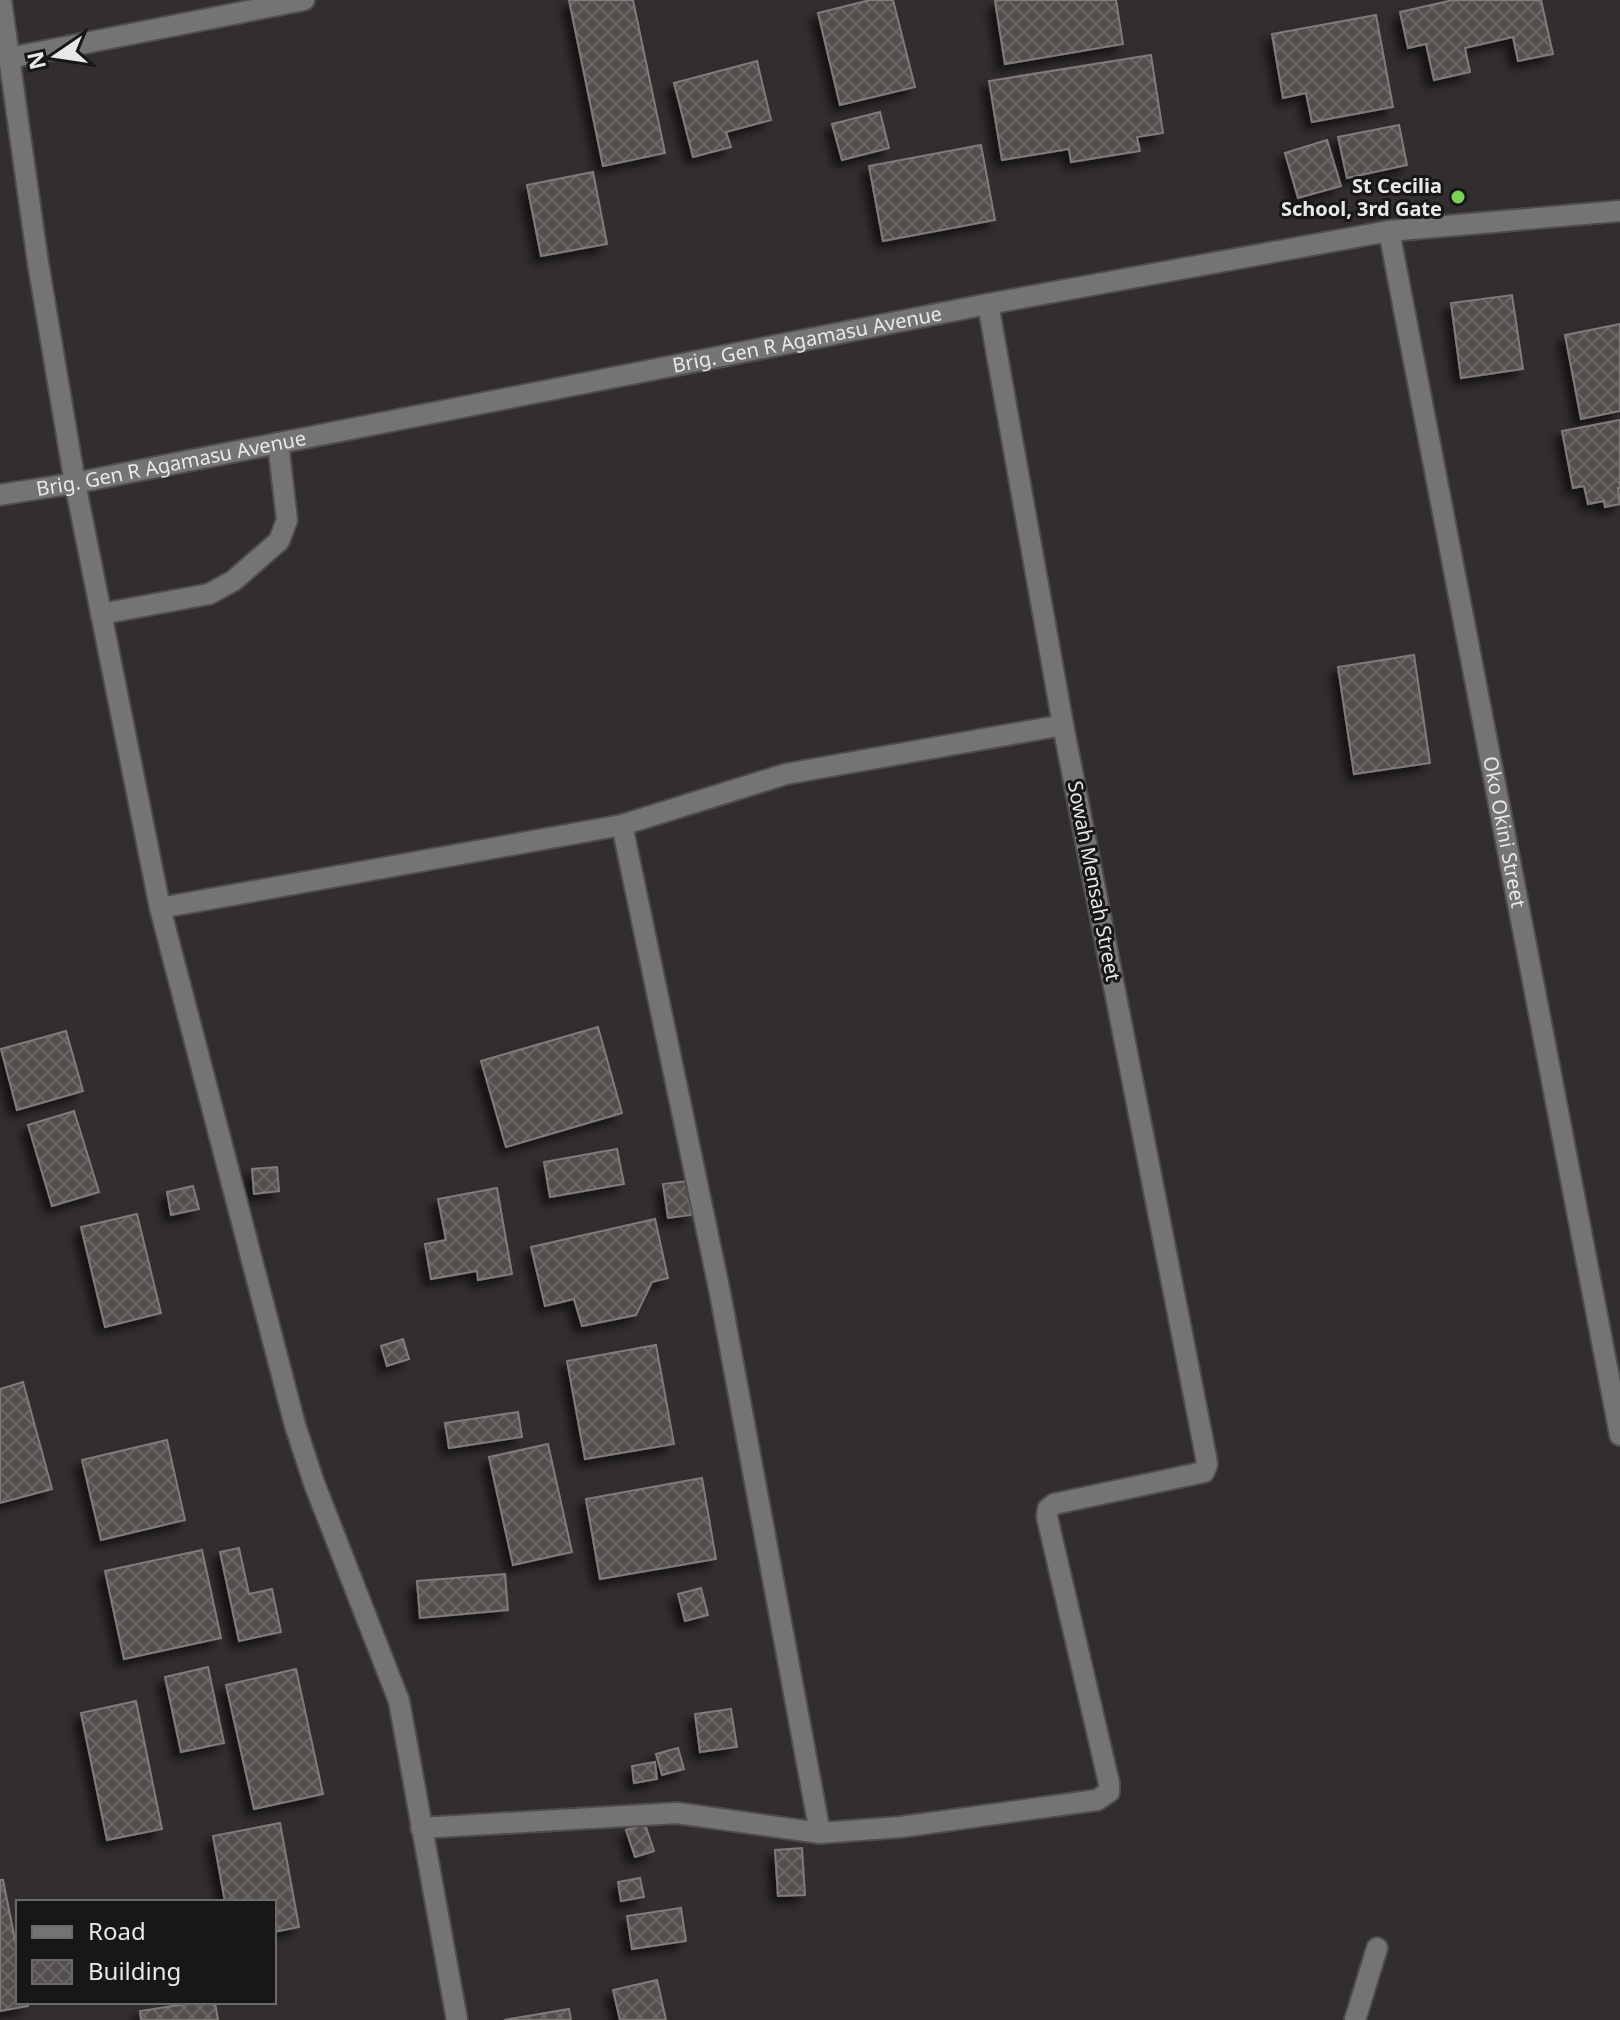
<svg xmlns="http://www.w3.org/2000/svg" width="1620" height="2020" font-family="'Noto Sans',sans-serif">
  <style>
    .building { fill: url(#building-cross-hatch); stroke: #7f7b7a; stroke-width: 2; filter: url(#shadow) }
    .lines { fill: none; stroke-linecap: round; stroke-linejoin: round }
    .minor-casing { stroke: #4f4c4c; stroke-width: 24 }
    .minor { stroke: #757475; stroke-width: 20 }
    .poi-dot { fill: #7bd156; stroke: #181717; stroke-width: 3 }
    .labels { text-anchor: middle; stroke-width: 6; stroke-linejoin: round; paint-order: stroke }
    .poi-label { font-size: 20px; font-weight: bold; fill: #e9e7e7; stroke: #181717; text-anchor: end }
    .street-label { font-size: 20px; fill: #e9e7e7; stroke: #181717 }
  </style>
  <defs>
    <pattern id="building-cross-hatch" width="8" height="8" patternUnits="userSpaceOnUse" patternTransform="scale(2)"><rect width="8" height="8" fill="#534f4e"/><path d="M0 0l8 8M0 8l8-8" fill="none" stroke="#6c6868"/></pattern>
    <filter id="shadow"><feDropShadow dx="-7" dy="7" stdDeviation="4" flood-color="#0009"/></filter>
  </defs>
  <rect width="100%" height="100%" fill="#322e2f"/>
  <g class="building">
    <polygon points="569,0 633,0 665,153 603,166"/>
    <polygon points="870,0 893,0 915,87 840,105 818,13"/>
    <polygon points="1000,0 1116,0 1123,44 1005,64 995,1"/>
    <polygon points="1453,0 1541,0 1553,54 1518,61 1513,37 1465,48 1470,72 1434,80 1426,44 1408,48 1400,12"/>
    <polygon points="1376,15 1393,107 1312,122 1306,93 1283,98 1272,34"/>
    <polygon points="1151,55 1163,133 1137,137 1140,151 1071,162 1069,149 1002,160 989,81"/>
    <polygon points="757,61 771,120 726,132 731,147 693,157 674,83"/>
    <polygon points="880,112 889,148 842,160 832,124"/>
    <polygon points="1399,125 1407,165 1347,178 1338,137"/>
    <polygon points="1327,140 1341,186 1298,198 1285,153"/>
    <polygon points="981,145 995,220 883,241 869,166"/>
    <polygon points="593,172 607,244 541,256 527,185"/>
    <polygon points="1512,295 1523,369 1461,378 1451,303"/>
    <polygon points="1620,324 1620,411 1581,419 1565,335"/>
    <polygon points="1620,420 1620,488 1618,488 1620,504 1605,507 1604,501 1588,504 1584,486 1573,488 1562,431"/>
    <polygon points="1414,655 1430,763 1354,774 1338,667"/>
    <polygon points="598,1027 622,1113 506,1147 481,1061"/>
    <polygon points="66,1031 83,1091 17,1110 1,1049"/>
    <polygon points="74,1111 99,1192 52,1206 28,1125"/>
    <polygon points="617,1149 624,1184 550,1197 544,1162"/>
    <polygon points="277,1167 279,1191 254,1194 252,1169"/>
    <polygon points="687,1181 691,1215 668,1218 663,1184"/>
    <polygon points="193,1186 199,1209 171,1215 167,1192"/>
    <polygon points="497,1188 512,1274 478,1280 477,1271 431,1279 425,1244 446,1240 438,1199"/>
    <polygon points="137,1214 161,1313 105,1327 81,1227"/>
    <polygon points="655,1219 668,1278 652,1282 636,1315 582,1326 574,1299 545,1306 531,1247"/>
    <polygon points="403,1339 409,1359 387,1366 381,1346"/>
    <polygon points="656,1345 674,1444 585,1459 567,1361"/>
    <polygon points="23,1382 52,1489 0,1503 0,1389"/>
    <polygon points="518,1412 522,1437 449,1448 445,1423"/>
    <polygon points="167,1440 185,1520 101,1540 82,1460"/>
    <polygon points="548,1444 572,1552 513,1565 489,1457"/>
    <polygon points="702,1478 716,1559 600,1579 586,1499"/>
    <polygon points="239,1548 249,1594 272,1589 281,1632 239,1641 220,1552"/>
    <polygon points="202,1550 221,1638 124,1659 105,1571"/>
    <polygon points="505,1574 508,1610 420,1618 417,1581"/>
    <polygon points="701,1588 708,1615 685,1621 678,1594"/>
    <polygon points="208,1667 224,1743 181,1752 165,1677"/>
    <polygon points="296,1669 323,1794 254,1809 226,1685"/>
    <polygon points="136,1701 162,1829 107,1840 81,1713"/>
    <polygon points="731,1709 737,1747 700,1752 695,1714"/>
    <polygon points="678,1748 684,1769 662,1775 656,1754"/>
    <polygon points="655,1762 657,1779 634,1783 632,1766"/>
    <polygon points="280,1823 299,1927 274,1932 274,1902 225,1902 213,1836"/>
    <polygon points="645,1824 654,1851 635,1857 626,1830"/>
    <polygon points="802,1848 805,1895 778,1896 775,1850"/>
    <polygon points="640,1878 644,1897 621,1901 618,1882"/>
    <polygon points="0,1880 3,1880 18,1955 18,2002 27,2002 28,2006 0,2011"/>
    <polygon points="681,1908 686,1941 632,1949 627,1916"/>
    <polygon points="657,1980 666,2020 620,2020 613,1990"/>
    <polygon points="199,2002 215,2002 218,2020 141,2020 140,2011"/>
    <polygon points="569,2009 571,2020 504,2020"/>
  </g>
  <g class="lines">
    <g class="minor-casing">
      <g id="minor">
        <polyline points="1,0 38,263 75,483 160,908 295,1425 314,1483 399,1701 457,2020"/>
        <polyline points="9,58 304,0"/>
        <path id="s1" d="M1389,231L1620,1435"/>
        <path id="s2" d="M0,495L75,483L988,304L1389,231L1620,211"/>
        <polyline points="101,614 209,594 233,581 279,541 287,520 278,443"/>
        <polyline points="622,825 720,1293 820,1833"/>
        <polyline points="160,908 622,825 786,774 1063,725"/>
        <polyline points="421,1828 677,1813 820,1833 901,1827 1097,1800 1109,1792 1109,1783 1047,1517 1048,1509 1054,1504 1204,1472 1207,1465 1206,1457 1063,725 988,304"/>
        <polyline points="1355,2020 1377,1948"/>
      </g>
    </g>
    <use href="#minor" class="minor"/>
  </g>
  <circle class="poi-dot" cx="1458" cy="197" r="8"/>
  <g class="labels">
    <g class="poi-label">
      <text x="1442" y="193">St Cecilia<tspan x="1442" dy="23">School, 3rd Gate</tspan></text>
    </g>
    <g class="street-label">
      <text dy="7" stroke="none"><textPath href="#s2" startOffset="822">Brig. Gen R Agamasu Avenue</textPath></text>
      <text dy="7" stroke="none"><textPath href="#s2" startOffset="174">Brig. Gen R Agamasu Avenue</textPath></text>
      <text dy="7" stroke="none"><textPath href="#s1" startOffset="612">Oko Okini Street</textPath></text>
      <text transform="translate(1094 881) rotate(79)" y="7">Sowah Mensah Street</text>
    </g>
  </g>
  <rect x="16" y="1900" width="260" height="104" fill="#181717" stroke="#6c6a6a" stroke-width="2"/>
  <rect x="32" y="1926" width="40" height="12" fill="#757475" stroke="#6c6a6a" stroke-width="2"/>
  <text x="88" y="1940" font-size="24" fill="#e9e7e7">Road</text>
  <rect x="32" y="1960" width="40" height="24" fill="url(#building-cross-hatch)" stroke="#6c6a6a" stroke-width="2"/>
  <text x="88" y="1980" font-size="24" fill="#e9e7e7">Building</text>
  <g transform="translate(56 56) rotate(257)" stroke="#181717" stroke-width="6" paint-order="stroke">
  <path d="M0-6L14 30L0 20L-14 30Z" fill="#e9e7e7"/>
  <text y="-12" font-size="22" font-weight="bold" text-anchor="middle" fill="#e9e7e7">N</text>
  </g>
</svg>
